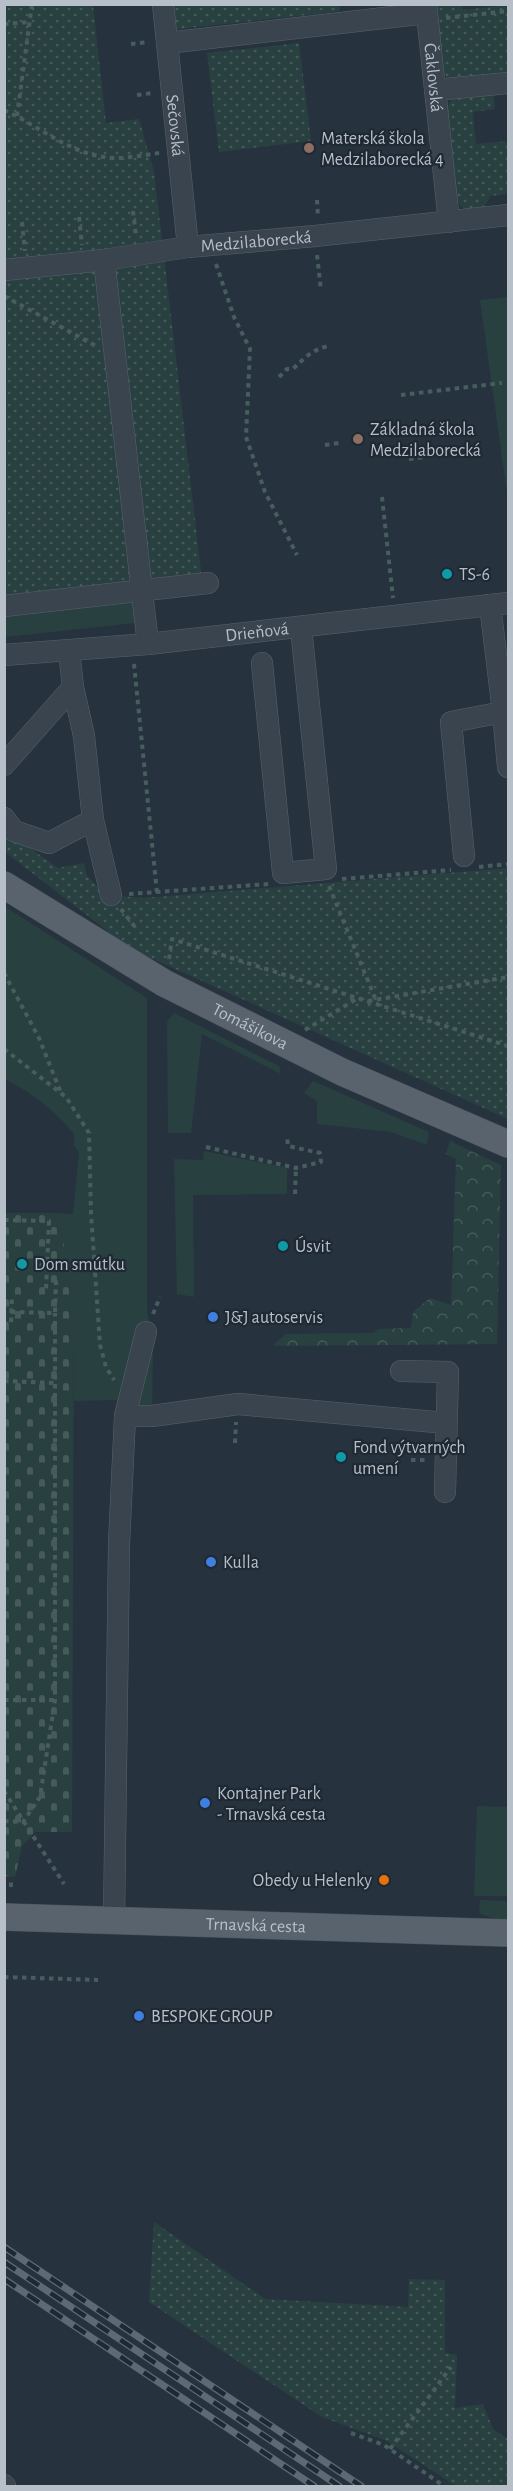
<svg xmlns="http://www.w3.org/2000/svg" width="513" height="2491" font-family="'Alegreya Sans',sans-serif">
  <style>
    .grass { fill: #294040 }
    .forest { fill: url(#forest-crowns) }
    .cemetery { fill: url(#cemetery-stones) }
    .park { fill: url(#park-dots) }
    .lines { fill: none; stroke-linecap: round; stroke-linejoin: round }
    .minor-casing { stroke: #58626c; stroke-width: 22 }
    .major-casing { stroke: #47505a; stroke-width: 28 }
    .path { stroke: #485d5e; stroke-width: 4; stroke-dasharray: 4.5 4.5; stroke-linecap: butt }
    .minor { stroke: #3a444e; stroke-width: 21 }
    .major { stroke: #58636e; stroke-width: 27 }
    .rail-casing { stroke: #5d6975; stroke-width: 7 }
    .rail { stroke: #1f2933; stroke-width: 4.5; stroke-dasharray: 14; stroke-linecap: butt }
    .education-dot { fill: #8d6e63; stroke: #1f2933; stroke-width: 2 }
    .culture-dot { fill: #0f9aa8; stroke: #1f2933; stroke-width: 2 }
    .shop-dot { fill: #3f7fe0; stroke: #1f2933; stroke-width: 2 }
    .food-dot { fill: #e8710a; stroke: #1f2933; stroke-width: 2 }
    .labels { text-anchor: middle; stroke-width: 4.5; stroke-linejoin: round; paint-order: stroke }
    .street-label { font-size: 18px; fill: #b7bfc9; stroke: #1f2933 }
    .poi-label { font-size: 18px; fill: #b7bfc9; stroke: #1f2933; text-anchor: start }
  </style>
  <defs>
    <pattern id="forest-crowns" width="20" height="18" patternUnits="userSpaceOnUse" patternTransform="scale(1.5)"><rect width="20" height="18" fill="#294040"/><path d="M2 6a3 3 0 1 1 6 0M12 15a3 3 0 1 1 6 0" fill="none" stroke="#465a5a"/></pattern>
    <pattern id="cemetery-stones" width="16" height="16" patternUnits="userSpaceOnUse" patternTransform="scale(1.5)"><rect width="16" height="16" fill="#294040"/><path d="M2 7V4a2 2 0 0 1 4 0v3zM10 15v-3a2 2 0 0 1 4 0v3z" fill="#465a5a"/></pattern>
    <pattern id="park-dots" width="8" height="8" patternUnits="userSpaceOnUse" patternTransform="scale(1.5)"><rect width="8" height="8" fill="#294040"/><path d="M2 2h.1M6 6h.1" fill="none" stroke="#465a5a" stroke-width="1.8" stroke-linecap="round"/></pattern>
  </defs>
  <rect width="100%" height="100%" fill="#26333e"/>
  <g class="grass">
    <polygon points="508,297 508,500 480,300"/>
    <polygon points="136,596 135,623 5,637 4,612"/>
    <path d="M4,906L147,998V1311L153,1347L152,1414L118,1412L117,1400L74,1401V1277L54,1213L73,1214L79,1152L74,1146V1134C54,1109 33,1094 5,1079Z"/>
    <polygon points="174,1013 279,1066 281,1074 202,1034 191,1133 168,1133 167,1022"/>
    <polygon points="313,1081 429,1132 427,1145 391,1132 317,1124 317,1101 304,1093"/>
    <polygon points="204,1151 287,1168 287,1194 193,1195 194,1297 177,1294 174,1159 203,1160"/>
    <polygon points="477,1806 508,1807 508,1896 474,1896"/>
    <polygon points="480,1900 508,1901 508,1921 496,1920 479,1913"/>
  </g>
  <polygon class="forest" points="450,1141 501,1165 497,1344 273,1346 285,1334 374,1333 378,1329 411,1328 413,1312 430,1298 451,1305 456,1159 446,1154"/>
  <polygon class="cemetery" points="5,1213 54,1213 74,1277 72,1832 35,1832 22,1846 15,1877 4,1876"/>
  <g class="park">
    <polygon points="339,4 340,11 326,13 170,30 167,5"/>
    <polygon points="4,5 93,5 106,123 139,119 154,172 203,588 5,612"/>
    <polygon points="432,5 462,5 463,10 508,5 508,78 452,82 442,72"/>
    <polygon points="299,43 311,141 219,152 207,53"/>
    <path d="M493,90L495,109L473,112L476,144L508,141V194L490,196L482,212C448,214 451,181 449,156C448,140 447,124 446,108L453,98Z"/>
    <polygon points="4,830 58,868 84,863 87,876 106,895 143,898 508,868 508,1119 131,949 5,852"/>
    <polygon points="154,2222 265,2299 408,2307 409,2279 445,2280 445,2353 457,2355 455,2408 483,2404 493,2429 508,2439 508,2486 456,2486 387,2441 322,2417 149,2302"/>
  </g>
  <g class="lines">
    <g class="minor-casing">
      <g id="minor">
        <path id="s1" d="M163,4L188,247"/>
        <path id="s2" d="M426,4L449,222"/>
        <polyline points="167,43 427,13"/>
        <polyline points="435,90 508,83"/>
        <polyline points="104,260 148,644"/>
        <path id="s3" d="M4,270L104,260L188,247L315,236L508,215"/>
        <polyline points="4,606 208,583"/>
        <polyline points="69,651 73,687 84,736 93,820 111,895"/>
        <path id="s4" d="M4,655L148,644L508,603"/>
        <polyline points="262,663 283,873 326,869 301,628"/>
        <polyline points="508,712 503,712 508,767"/>
        <polyline points="4,765 73,687"/>
        <polyline points="4,818 14,831 49,843 93,820"/>
        <polyline points="464,856 451,722 503,712 490,605"/>
        <polyline points="401,1371 448,1372 445,1492"/>
        <polyline points="125,1416 152,1416 238,1404 446,1423"/>
        <polyline points="114,1921 119,1544 125,1416 146,1332"/>
        <polyline points="4,2485 5,2486"/>
      </g>
    </g>
    <g class="major-casing">
      <g id="major">
        <path id="s5" d="M4,885L164,983L342,1072L508,1144"/>
        <path id="s6" d="M4,1917L508,1933"/>
      </g>
    </g>
    <g class="path">
      <polyline points="446,18 508,11"/>
      <polyline points="4,24 30,22"/>
      <polyline points="131,44 149,42"/>
      <polyline points="137,95 153,93"/>
      <path d="M4,110C37,125 68,152 104,157C121,160 142,155 160,153"/>
      <polyline points="17,116 32,4"/>
      <polyline points="317,200 318,217"/>
      <polyline points="133,211 136,236"/>
      <polyline points="79,217 82,245"/>
      <polyline points="22,222 25,251"/>
      <polyline points="317,255 321,290"/>
      <polyline points="216,264 234,317 250,349 246,437 265,492 297,555"/>
      <polyline points="4,296 96,346"/>
      <path d="M279,377L287,369H293C304,358 312,350 328,346"/>
      <polyline points="401,395 502,383"/>
      <polyline points="325,445 339,443"/>
      <polyline points="409,459 425,457"/>
      <polyline points="382,497 393,598"/>
      <polyline points="134,664 157,893"/>
      <polyline points="479,867 508,864"/>
      <polyline points="342,879 451,870"/>
      <polyline points="329,886 375,998"/>
      <polyline points="129,894 269,884"/>
      <polyline points="121,909 135,927"/>
      <polyline points="169,959 172,939 508,1046"/>
      <polyline points="4,973 39,1038 61,1093"/>
      <polyline points="368,1001 508,977"/>
      <polyline points="305,1030 358,998"/>
      <polyline points="4,1049 66,1097 89,1133 91,1213 100,1345 106,1367 114,1380"/>
      <polyline points="206,1147 296,1168 321,1162 320,1153 288,1146 287,1137"/>
      <polyline points="295,1194 296,1168"/>
      <polyline points="4,1220 49,1221 46,1289"/>
      <polyline points="11,1312 55,1313 56,1279"/>
      <polyline points="153,1314 160,1297"/>
      <polyline points="4,1324 11,1324 12,1295"/>
      <polyline points="4,1381 55,1383"/>
      <polyline points="235,1443 236,1422"/>
      <polyline points="411,1460 427,1460"/>
      <polyline points="4,1700 55,1700"/>
      <polyline points="4,1791 64,1884"/>
      <polyline points="4,1821 23,1822 40,1797 55,1700 55,1313"/>
      <polyline points="11,1887 11,1882"/>
      <polyline points="4,1977 98,1980"/>
      <polyline points="351,2433 384,2445 444,2486"/>
      <polyline points="390,2449 451,2367"/>
    </g>
    <use href="#minor" class="minor"/>
    <use href="#major" class="major"/>
    <g class="rail-casing">
      <g id="rail">
        <polyline points="4,2247 361,2486"/>
        <polyline points="4,2262 339,2486"/>
        <polyline points="4,2279 314,2486"/>
      </g>
    </g>
    <use href="#rail" class="rail"/>
  </g>
  <g class="education-dot">
    <circle cx="309" cy="148" r="6"/>
    <circle cx="358" cy="439" r="6"/>
  </g>
  <g class="culture-dot">
    <circle cx="447" cy="574" r="6"/>
    <circle cx="283" cy="1246" r="6"/>
    <circle cx="22" cy="1264" r="6"/>
    <circle cx="341" cy="1457" r="6"/>
  </g>
  <g class="shop-dot">
    <circle cx="213" cy="1317" r="6"/>
    <circle cx="211" cy="1562" r="6"/>
    <circle cx="205" cy="1803" r="6"/>
    <circle cx="139" cy="2016" r="6"/>
  </g>
  <circle class="food-dot" cx="384" cy="1880" r="6"/>
  <g class="labels">
    <g class="street-label">
      <text dy="6" stroke="none"><textPath href="#s2" startOffset="74">Čaklovská</textPath></text>
      <text dy="6" stroke="none"><textPath href="#s1" startOffset="122">Sečovská</textPath></text>
      <text dy="6" stroke="none"><textPath href="#s3" startOffset="254">Medzilaborecká</textPath></text>
      <text dy="6" stroke="none"><textPath href="#s4" startOffset="254">Drieňová</textPath></text>
      <text dy="6" stroke="none"><textPath href="#s5" startOffset="284">Tomášikova</textPath></text>
      <text dy="6" stroke="none"><textPath href="#s6" startOffset="252">Trnavská cesta</textPath></text>
    </g>
    <g class="poi-label">
      <text x="321" y="144">Materská škola<tspan x="321" dy="21">Medzilaborecká 4</tspan></text>
      <text x="370" y="435">Základná škola<tspan x="370" dy="21">Medzilaborecká</tspan></text>
      <text x="459" y="580">TS-6</text>
      <text x="295" y="1252">Úsvit</text>
      <text x="34" y="1270">Dom smútku</text>
      <text x="225" y="1323">J&amp;J autoservis</text>
      <text x="353" y="1453">Fond výtvarných<tspan x="353" dy="21">umení</tspan></text>
      <text x="223" y="1568">Kulla</text>
      <text x="217" y="1799">Kontajner Park<tspan x="217" dy="21">- Trnavská cesta</tspan></text>
      <text x="372" y="1886" text-anchor="end">Obedy u Helenky</text>
      <text x="151" y="2022">BESPOKE GROUP</text>
    </g>
  </g>
  <rect width="513" height="2491" fill="none" stroke="#b7bfc9" stroke-width="12"/>
</svg>
